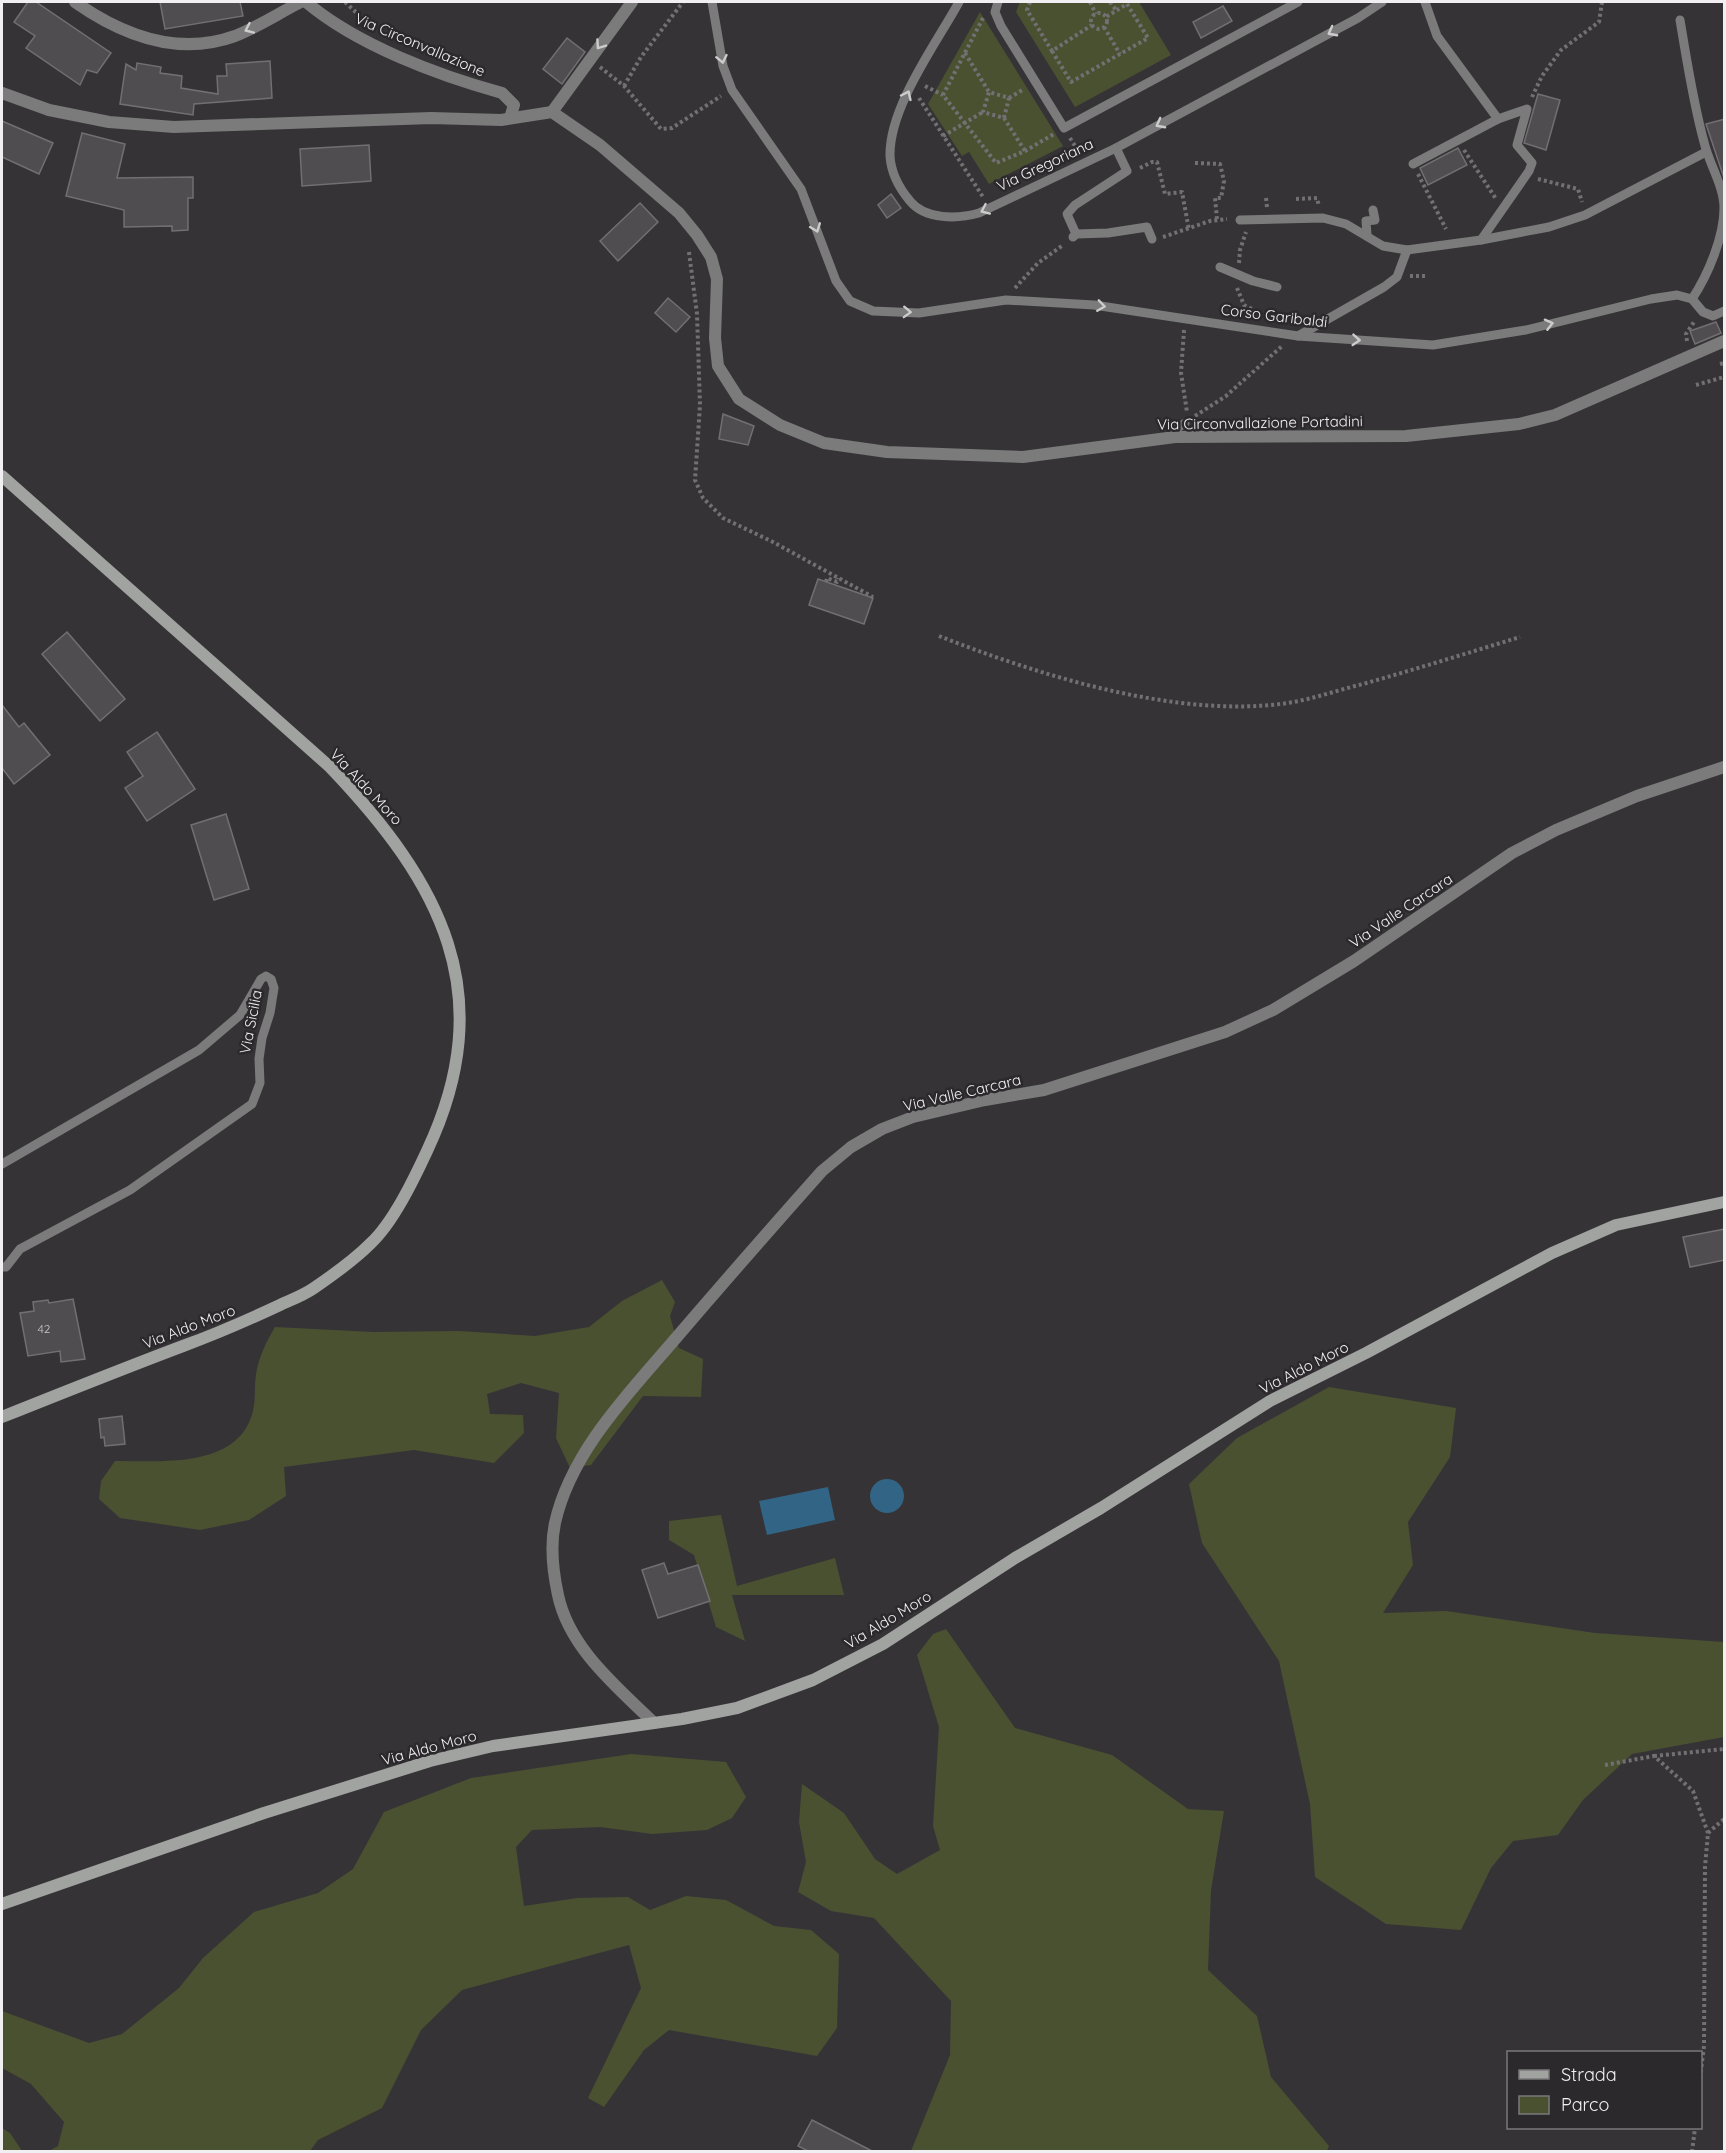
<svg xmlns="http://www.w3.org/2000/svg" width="1726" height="2153" font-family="Quicksand,sans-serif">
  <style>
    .green { fill: #4a5131 }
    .water { fill: #326585 }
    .building { fill: #504d51; stroke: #726f73; stroke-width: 1.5 }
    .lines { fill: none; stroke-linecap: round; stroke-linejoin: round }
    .path { stroke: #727073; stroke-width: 4; stroke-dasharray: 3 3; stroke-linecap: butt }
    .service { stroke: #7a7b7a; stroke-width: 9 }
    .minor { stroke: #7a7b7a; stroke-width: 12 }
    .secondary { stroke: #a0a3a0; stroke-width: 12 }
    .oneway { stroke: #cdcccd }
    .labels { text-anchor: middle; stroke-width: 5; stroke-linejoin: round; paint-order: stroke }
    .number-label { font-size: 12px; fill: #c9c6c9 }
    .street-label { font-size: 15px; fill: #f1eff1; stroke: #2c292d }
  </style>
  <rect width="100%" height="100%" fill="#363337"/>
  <g class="green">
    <polygon points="1020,2 1139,2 1171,55 1075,107 1016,12"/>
    <polygon points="980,12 1063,146 989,184 969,152 962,156 928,104"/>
    <path d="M662,1280L675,1302L670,1316L679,1348L703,1359L701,1397L643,1396L591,1465L570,1468L556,1438L559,1393L521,1383L487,1394L490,1414L523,1415L524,1433L494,1463L414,1450L284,1467L286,1496L249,1520L200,1530L120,1518L99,1499L101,1481L115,1461C161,1461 239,1469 253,1411C256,1399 254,1386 256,1374C259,1357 266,1342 275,1327L373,1332L459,1331L535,1336L589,1327L622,1301Z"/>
    <polygon points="1329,1387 1456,1408 1450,1457 1408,1522 1413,1565 1383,1613 1446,1611 1595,1633 1724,1642 1724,1737 1632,1754 1583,1800 1558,1835 1513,1841 1491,1868 1461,1930 1386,1924 1315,1877 1310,1804 1279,1661 1202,1543 1189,1484 1237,1438"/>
    <polygon points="721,1515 737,1586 835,1558 844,1595 732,1595 745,1641 716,1627 694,1555 669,1540 669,1521"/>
    <polygon points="946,1629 1015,1728 1112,1755 1188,1809 1224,1811 1211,1890 1208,1970 1257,2016 1271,2077 1329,2146 1327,2151 911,2151 950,2055 951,2001 874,1918 831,1911 798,1892 806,1862 799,1822 802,1784 844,1813 875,1859 897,1874 940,1850 933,1826 939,1727 917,1655 933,1634"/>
    <polygon points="631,1754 726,1762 746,1797 732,1818 707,1830 652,1834 600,1827 532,1830 516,1847 524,1906 577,1898 628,1897 650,1910 686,1896 726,1900 774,1926 811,1930 839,1954 837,2028 817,2056 669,2030 644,2050 604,2107 588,2098 641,1988 629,1945 462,1990 421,2030 382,2108 318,2140 310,2151 49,2151 58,2146 64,2122 31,2084 2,2068 2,2011 89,2043 122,2034 179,1988 203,1958 254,1912 318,1893 353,1869 384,1812 471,1778"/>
    <polygon points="2,2128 10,2133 22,2151 2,2151"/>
  </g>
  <g class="water">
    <circle cx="887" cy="1496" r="17"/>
    <polygon points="828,1487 835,1520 767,1535 759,1501"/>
  </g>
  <g class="building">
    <polygon points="28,2 36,2 111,53 97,73 87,70 80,85 26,48 35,36 14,22"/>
    <polygon points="160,2 240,2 243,16 165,29"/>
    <polygon points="1223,6 1232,21 1201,38 1193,22"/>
    <polygon points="567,38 585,52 562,84 543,69"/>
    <polygon points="270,61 272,98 194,104 193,115 120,104 126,64 136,70 137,63 161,67 160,73 182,76 181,88 218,94 217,76 227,76 226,64"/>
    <polygon points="1538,94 1560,100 1546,150 1524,143"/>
    <polygon points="1725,119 1725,178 1724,178 1706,124"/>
    <polygon points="2,121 53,143 39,174 2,157"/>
    <polygon points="82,133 125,144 117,178 193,177 193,198 188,198 188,230 172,231 172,226 124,227 124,210 66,196"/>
    <polygon points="369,145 371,181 302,186 300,149"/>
    <polygon points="1458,148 1467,165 1428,185 1420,168"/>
    <polygon points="891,194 901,208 887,218 878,205"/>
    <polygon points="640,203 658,222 618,261 600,241"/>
    <polygon points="668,298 690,317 676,332 655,313"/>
    <polygon points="1716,322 1721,333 1695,344 1690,331"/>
    <polygon points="723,414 754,426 748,445 719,439"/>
    <polygon points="818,579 873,598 864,624 809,605"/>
    <polygon points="67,632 125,699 100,721 42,654"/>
    <polygon points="2,705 19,727 24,723 50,755 14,784 2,768"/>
    <polygon points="157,732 195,789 147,821 125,788 143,776 127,752"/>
    <polygon points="226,814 249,889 214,900 191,825"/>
    <polygon points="1725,1229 1725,1260 1690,1267 1683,1237"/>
    <polygon points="73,1299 85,1359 61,1362 60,1351 28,1356 20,1313 34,1311 33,1302 48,1300 49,1303"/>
    <polygon points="122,1416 125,1444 105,1446 104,1437 101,1438 99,1419"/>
    <polygon points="664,1563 668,1574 698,1565 710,1601 658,1618 642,1570"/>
    <polygon points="812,2120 872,2151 808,2151 798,2146"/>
  </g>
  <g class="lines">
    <g class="path">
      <polyline points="345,2 363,19"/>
      <polyline points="1030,2 1027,10 1052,51 1092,25"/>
      <polyline points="1090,2 1096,14"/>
      <polyline points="1110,2 1116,10"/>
      <circle cx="1099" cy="21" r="8"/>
      <polyline points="983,18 943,95 996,163 1025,151 1054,134"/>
      <polyline points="1104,27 1120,54"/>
      <polyline points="1052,51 1071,82 1148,38 1127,4 1106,17"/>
      <polyline points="965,53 989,92"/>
      <polyline points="600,67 624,86 661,129 672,128 721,96"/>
      <polyline points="624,86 641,57 683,2"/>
      <polyline points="925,86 943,95"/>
      <polyline points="1532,97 1542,76 1561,50 1599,22 1602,2"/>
      <polyline points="919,98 983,197"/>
      <polyline points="1009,98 1024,89"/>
      <polyline points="1004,118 1009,98 989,92 983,112 1004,118 1025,151"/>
      <polyline points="943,136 983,112"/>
      <polyline points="1070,138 1077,149 1074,151"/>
      <polyline points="1464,150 1496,199"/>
      <polyline points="1195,163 1220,164 1224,181 1221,198 1215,198 1217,219"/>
      <polyline points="1140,168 1152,162 1157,162 1165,194 1182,192 1189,230"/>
      <polyline points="1418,174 1446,229"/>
      <polyline points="1538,179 1578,189 1582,202"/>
      <polyline points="1266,198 1267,207"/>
      <polyline points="1296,199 1317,198 1319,206"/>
      <polyline points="1163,237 1210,221 1227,219"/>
      <polyline points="689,252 697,314 700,405 695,480 703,498 723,518 773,542 873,597"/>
      <polyline points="1239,263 1240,250 1246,232"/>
      <polyline points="1410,276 1426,276"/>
      <polyline points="1015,288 1038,263 1063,245"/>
      <polyline points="1237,288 1244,305 1252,309 1252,317"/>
      <polyline points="1184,330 1181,373 1187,412"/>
      <polyline points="1687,341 1686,334 1694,322"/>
      <polyline points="1720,364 1724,363"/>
      <polyline points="1696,385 1724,377"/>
      <polyline points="1195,416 1226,396 1282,346"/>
      <polyline points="826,582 827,578 837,582 838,578"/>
      <path d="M939,636C1041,676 1178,719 1288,703C1313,699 1338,690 1363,684C1416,669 1468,653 1520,637"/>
      <polyline points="1654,1756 1724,1749"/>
      <polyline points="1605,1765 1654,1756 1693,1791 1708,1833 1705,1867 1704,2046 1700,2078"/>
      <polyline points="1708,1833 1724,1819"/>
      <polyline points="1692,2152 1695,2128"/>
    </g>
    <g class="service">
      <polyline points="712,2 723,66 732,90 801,189 836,281 850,301 873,311 919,313 1006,300 1094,305 1298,336 1433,345 1526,330 1651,299 1677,295 1692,299"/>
      <path d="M959,2C936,44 889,107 890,156C891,173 899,188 910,201C925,220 958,219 979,213L1116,148L1358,18L1382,2"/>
      <polyline points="998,2 995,12 1001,26 1064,128 1298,2"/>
      <polyline points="1425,2 1437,36 1498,119 1527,109 1517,145 1532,163 1529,171 1481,240"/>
      <path d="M1680,20C1687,61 1693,102 1704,142C1709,164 1724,186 1724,208C1724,237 1708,275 1692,299"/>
      <polyline points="1413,164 1498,119"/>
      <polyline points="1240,220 1323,218 1346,224 1383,246 1407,250 1481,240 1549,227 1585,215 1706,152"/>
      <polyline points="1076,234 1108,233 1147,227 1152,239"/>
      <polyline points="1367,235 1366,221 1375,220 1373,210"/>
      <polyline points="1073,237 1076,234 1067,214 1075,205 1127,171 1116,148"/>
      <polyline points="1220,267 1253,281 1277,287"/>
      <polyline points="1692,299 1703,312 1713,316 1724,311"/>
      <polyline points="1298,336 1384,287 1397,277 1407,250"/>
      <polyline points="1175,437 1176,429 1185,423"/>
      <polyline points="2,1164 199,1050 240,1015 261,979 266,976 271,979 274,988 270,1013 262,1038 259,1059 260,1083 252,1104 130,1190 20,1249 6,1267 2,1267"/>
    </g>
    <g class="minor">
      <path d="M75,2C122,35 177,57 235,36C258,27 279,13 301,2"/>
      <path d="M306,2C357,45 437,75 502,93L514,105L510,118"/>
      <polyline points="2,93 49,110 109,122 174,127 431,118 501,120 552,112 600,145 679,213 697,235 711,257 717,279 715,338 718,366 739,399 780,425 824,443 887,452 1023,457 1175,437 1406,436 1519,424 1555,415 1724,341"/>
      <polyline points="552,112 632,2"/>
      <path d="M654,1723C617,1687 569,1648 558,1595C553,1572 550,1546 555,1523C571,1451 630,1392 676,1338C724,1282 773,1226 822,1171L851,1147L882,1129L913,1117L985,1100L1044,1090L1225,1032L1273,1010L1354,961L1512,853L1556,830L1637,796L1724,767"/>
    </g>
    <g class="secondary">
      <path d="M2,476L330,767C441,883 501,994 427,1151C414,1179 393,1223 370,1244C354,1260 333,1275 314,1288C304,1295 291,1300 280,1305C248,1320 216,1334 183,1346C122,1369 62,1393 2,1417"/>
      <polyline points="2,1904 264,1813 430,1761 493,1746 682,1719 737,1708 813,1680 883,1644 1015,1558 1101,1508 1270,1401 1366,1353 1552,1253 1616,1225 1724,1202"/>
    </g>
  </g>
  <defs><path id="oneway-chevron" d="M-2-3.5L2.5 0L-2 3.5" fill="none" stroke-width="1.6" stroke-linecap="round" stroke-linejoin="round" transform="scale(1.5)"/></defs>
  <g class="oneway">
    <use href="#oneway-chevron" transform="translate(249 29) rotate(156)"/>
    <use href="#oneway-chevron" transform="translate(1332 32) rotate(152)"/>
    <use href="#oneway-chevron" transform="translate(600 45) rotate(125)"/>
    <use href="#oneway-chevron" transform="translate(722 59) rotate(78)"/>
    <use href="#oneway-chevron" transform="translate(907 95) rotate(-65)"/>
    <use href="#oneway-chevron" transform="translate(1160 124) rotate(152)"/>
    <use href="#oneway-chevron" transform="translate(985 210) rotate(156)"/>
    <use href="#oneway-chevron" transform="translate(816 228) rotate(69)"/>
    <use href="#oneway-chevron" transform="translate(1101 306) rotate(8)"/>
    <use href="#oneway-chevron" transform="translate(907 312) rotate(2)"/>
    <use href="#oneway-chevron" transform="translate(1549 324) rotate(-14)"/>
    <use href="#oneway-chevron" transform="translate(1356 340) rotate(4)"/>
  </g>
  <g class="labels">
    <g class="number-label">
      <text x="44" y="1333">42</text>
    </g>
    <g class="street-label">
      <text transform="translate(420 45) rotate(23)" y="5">Via Circonvallazione</text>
      <text transform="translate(1045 165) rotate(-25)" y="5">Via Gregoriana</text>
      <text transform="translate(1274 316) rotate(7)" y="5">Corso Garibaldi</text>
      <text transform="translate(1260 423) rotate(-1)" y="5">Via Circonvallazione Portadini</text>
      <text transform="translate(366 787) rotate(47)" y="5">Via Aldo Moro</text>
      <text transform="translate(1401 911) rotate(-34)" y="5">Via Valle Carcara</text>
      <text transform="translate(251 1022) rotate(-79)" y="5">Via Sicilia</text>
      <text transform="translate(962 1093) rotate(-13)" y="5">Via Valle Carcara</text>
      <text transform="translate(189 1327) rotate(-21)" y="5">Via Aldo Moro</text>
      <text transform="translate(1304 1368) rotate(-27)" y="5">Via Aldo Moro</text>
      <text transform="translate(888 1620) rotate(-31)" y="5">Via Aldo Moro</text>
      <text transform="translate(429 1748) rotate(-15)" y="5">Via Aldo Moro</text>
    </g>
  </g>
  <rect width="1726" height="2153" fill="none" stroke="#f1eff1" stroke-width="6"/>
  <rect x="1507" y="2051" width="195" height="78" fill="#2c292d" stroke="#7b787b" stroke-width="1.5"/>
  <rect x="1519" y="2070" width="30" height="9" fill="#a0a3a0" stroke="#7b787b" stroke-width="1.5"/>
  <text x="1561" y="2081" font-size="18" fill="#f1eff1">Strada</text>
  <rect x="1519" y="2096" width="30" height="18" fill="#4a5131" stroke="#7b787b" stroke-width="1.5"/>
  <text x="1561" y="2111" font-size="18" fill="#f1eff1">Parco</text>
</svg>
